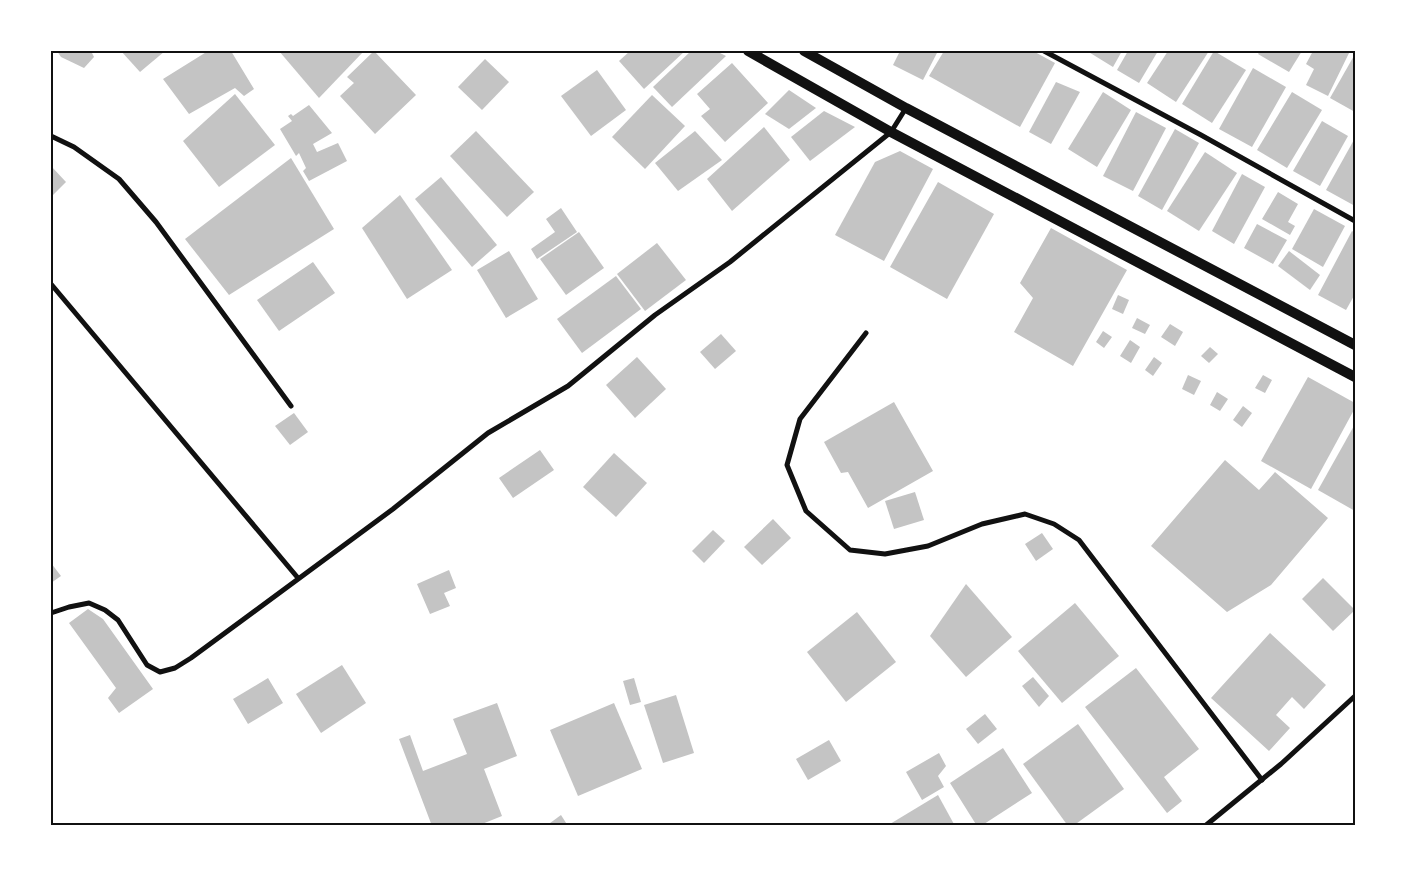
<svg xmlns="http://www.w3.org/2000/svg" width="1406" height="877" font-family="'Times New Roman',serif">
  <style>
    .building { fill: #c4c4c4 }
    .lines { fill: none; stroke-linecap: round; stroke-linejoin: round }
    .minor { stroke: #111; stroke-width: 5 }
    .secondary { stroke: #111; stroke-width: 10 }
    .neatline { fill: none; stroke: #111; stroke-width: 2 }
  </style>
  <rect width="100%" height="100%" fill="#fff"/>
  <g class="building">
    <polygon points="57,51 91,51 94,57 84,68 61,57"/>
    <polygon points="121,51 165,51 140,72"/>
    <polygon points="208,51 231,51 254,89 244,96 235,88 189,114 163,79"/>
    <polygon points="279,51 364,51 319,98"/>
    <polygon points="374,51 416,95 375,134 340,96 354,83 347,77"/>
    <polygon points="630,51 685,51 644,89 619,61"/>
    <polygon points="691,51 716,51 726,56 672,107 653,87"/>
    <polygon points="900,51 938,51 923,80 893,65"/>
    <polygon points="944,51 1033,51 1055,63 1020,127 929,76"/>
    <polygon points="1087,51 1122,51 1113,67"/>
    <polygon points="1128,51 1158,51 1139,83 1117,70"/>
    <polygon points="1168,51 1209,51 1176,102 1147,83"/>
    <polygon points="1214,51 1246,70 1212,123 1182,104"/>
    <polygon points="1260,51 1302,51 1289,72 1258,54"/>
    <polygon points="1313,51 1350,51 1328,96 1306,85 1314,69 1306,64"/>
    <polygon points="1355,54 1355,112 1330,98"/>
    <polygon points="485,59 509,82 482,110 458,87"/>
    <polygon points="732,63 768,103 725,142 701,116 710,109 697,94"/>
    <polygon points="1253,68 1286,87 1252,147 1219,129"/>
    <polygon points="597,70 626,110 591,136 561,96"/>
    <polygon points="1056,82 1080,92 1051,144 1029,132"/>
    <polygon points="789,90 816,108 789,129 765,114"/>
    <polygon points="1103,92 1131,110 1097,167 1068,149"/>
    <polygon points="1292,92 1322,110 1287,168 1257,150"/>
    <polygon points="235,94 275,145 219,187 183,141"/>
    <polygon points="652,95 685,126 645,169 612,137"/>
    <polygon points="309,105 332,133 313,144 317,152 338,143 347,161 309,181 303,171 306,168 299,153 296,156 280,129 292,121 288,116 291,114 293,116"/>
    <polygon points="824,111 855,127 810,161 791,137"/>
    <polygon points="1136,112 1166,128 1133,191 1103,176"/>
    <polygon points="1322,121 1348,136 1320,186 1293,171"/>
    <polygon points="764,127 790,160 732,211 707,179"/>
    <polygon points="1175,129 1199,143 1162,210 1138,196"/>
    <polygon points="476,131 534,192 507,217 450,156"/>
    <polygon points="695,131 722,160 678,191 655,163"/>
    <polygon points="1355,138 1355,206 1326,190"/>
    <polygon points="900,151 933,169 884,261 835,235 875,162"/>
    <polygon points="1205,152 1237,173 1199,231 1167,211"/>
    <polygon points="291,158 334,229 229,295 185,239"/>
    <polygon points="51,166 66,182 51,197"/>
    <polygon points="1242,174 1265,187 1234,244 1212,231"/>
    <polygon points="441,177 497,245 472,267 415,199"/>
    <polygon points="938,182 994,214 947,299 890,267"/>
    <polygon points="1278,192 1298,204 1288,222 1295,226 1290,235 1262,219"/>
    <polygon points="400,195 452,270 407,299 362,228"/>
    <polygon points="561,208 577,232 537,259 531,249 555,232 546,219"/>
    <polygon points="1314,209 1345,226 1323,267 1292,249"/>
    <polygon points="1257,224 1287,240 1273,264 1244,248"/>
    <polygon points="1051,228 1127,270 1073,366 1014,332 1033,298 1020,283"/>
    <polygon points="1352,231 1355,233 1355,294 1346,310 1318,295"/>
    <polygon points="579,232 604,268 566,295 540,259"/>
    <polygon points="657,243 686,280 645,311 617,274"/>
    <polygon points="509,251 538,299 506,318 477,270"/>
    <polygon points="1289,251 1320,275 1310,290 1278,266"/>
    <polygon points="313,262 335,293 279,331 257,300"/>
    <polygon points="616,276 641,309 582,353 557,319"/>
    <polygon points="1118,295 1129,300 1123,314 1112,309"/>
    <polygon points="1137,318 1150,325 1145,334 1132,328"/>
    <polygon points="1170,324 1183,332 1175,346 1161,337"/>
    <polygon points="1103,331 1112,337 1104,348 1096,342"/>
    <polygon points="721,334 736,351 715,369 700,352"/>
    <polygon points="1130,340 1140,347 1131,363 1120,356"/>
    <polygon points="1210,347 1218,354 1209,363 1201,356"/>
    <polygon points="637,357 666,389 635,418 606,385"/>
    <polygon points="1154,357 1162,363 1153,376 1145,370"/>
    <polygon points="1188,375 1201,381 1194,395 1182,389"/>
    <polygon points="1263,375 1272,380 1265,393 1255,388"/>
    <polygon points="1308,377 1355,403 1355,408 1311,489 1261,461"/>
    <polygon points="1217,392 1228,399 1220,411 1210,405"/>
    <polygon points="894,402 933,471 868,508 848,472 841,473 824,442"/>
    <polygon points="1243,406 1252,413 1242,427 1233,420"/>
    <polygon points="294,413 308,432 290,445 275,426"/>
    <polygon points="1355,424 1355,511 1318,490"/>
    <polygon points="540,450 554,470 513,498 499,478"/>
    <polygon points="614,453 647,483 616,517 583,487"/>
    <polygon points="1225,460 1259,490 1275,472 1328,518 1271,585 1227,612 1151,546"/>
    <polygon points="915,492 924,520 894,529 885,501"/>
    <polygon points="773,519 791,538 762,565 744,547"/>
    <polygon points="713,530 725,541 704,563 692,551"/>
    <polygon points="1042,533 1053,549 1036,561 1025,544"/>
    <polygon points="51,563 61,576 51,583"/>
    <polygon points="449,570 456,588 444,593 450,606 430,614 417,584"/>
    <polygon points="1323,578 1355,610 1333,631 1302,599"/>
    <polygon points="966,584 1012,637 966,677 930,636"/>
    <polygon points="1075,603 1119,656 1062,703 1018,651"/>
    <polygon points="88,609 103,619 153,689 119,713 108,698 116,688 69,623"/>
    <polygon points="857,612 896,662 846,702 807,652"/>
    <polygon points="1270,633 1326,685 1304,709 1292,697 1276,715 1290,728 1269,751 1211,698"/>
    <polygon points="342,665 366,703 321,733 296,694"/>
    <polygon points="1136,668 1199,749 1164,777 1182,801 1167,813 1085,707"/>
    <polygon points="1033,677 1049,696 1039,707 1022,686"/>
    <polygon points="268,678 283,703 248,724 233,699"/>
    <polygon points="634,678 641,702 630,705 623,681"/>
    <polygon points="676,695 694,753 663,763 644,705"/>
    <polygon points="497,703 517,756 484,769 502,816 477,826 432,826 399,739 410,735 423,771 467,754 453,719"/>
    <polygon points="614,703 642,769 578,796 550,730"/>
    <polygon points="985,714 997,729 978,744 966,729"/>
    <polygon points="1078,724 1124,789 1073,826 1068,826 1023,764"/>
    <polygon points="829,740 841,761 808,780 796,759"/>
    <polygon points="1003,748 1032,793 981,826 977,826 950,783"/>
    <polygon points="939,753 946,766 938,776 944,787 922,800 906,772"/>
    <polygon points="938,795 955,826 892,826 890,824"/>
    <polygon points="561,815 568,826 546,826"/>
  </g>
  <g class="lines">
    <g class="minor">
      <polyline points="1044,51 1201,135 1355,221"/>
      <polyline points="51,136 74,147 119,179 156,222 291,406"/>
      <polyline points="51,284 298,578"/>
      <polyline points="866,333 800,419 787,465 806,511 850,550 885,554 928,546 982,524 1025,514 1054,524 1079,540 1262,780"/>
      <polyline points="51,613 69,607 89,603 105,610 118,620 147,665 160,672 175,668 191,658 393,509 488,433 568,386 655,315 730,262 891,132 906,108"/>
      <polyline points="1205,826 1281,764 1355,696"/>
    </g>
    <g class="secondary">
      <polyline points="748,51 891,132 1355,377"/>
      <polyline points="804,51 906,108 1355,345"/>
    </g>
  </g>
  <rect width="1406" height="877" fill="none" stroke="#ffffff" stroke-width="105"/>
  <rect x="52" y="52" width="1302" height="772" class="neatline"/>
</svg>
